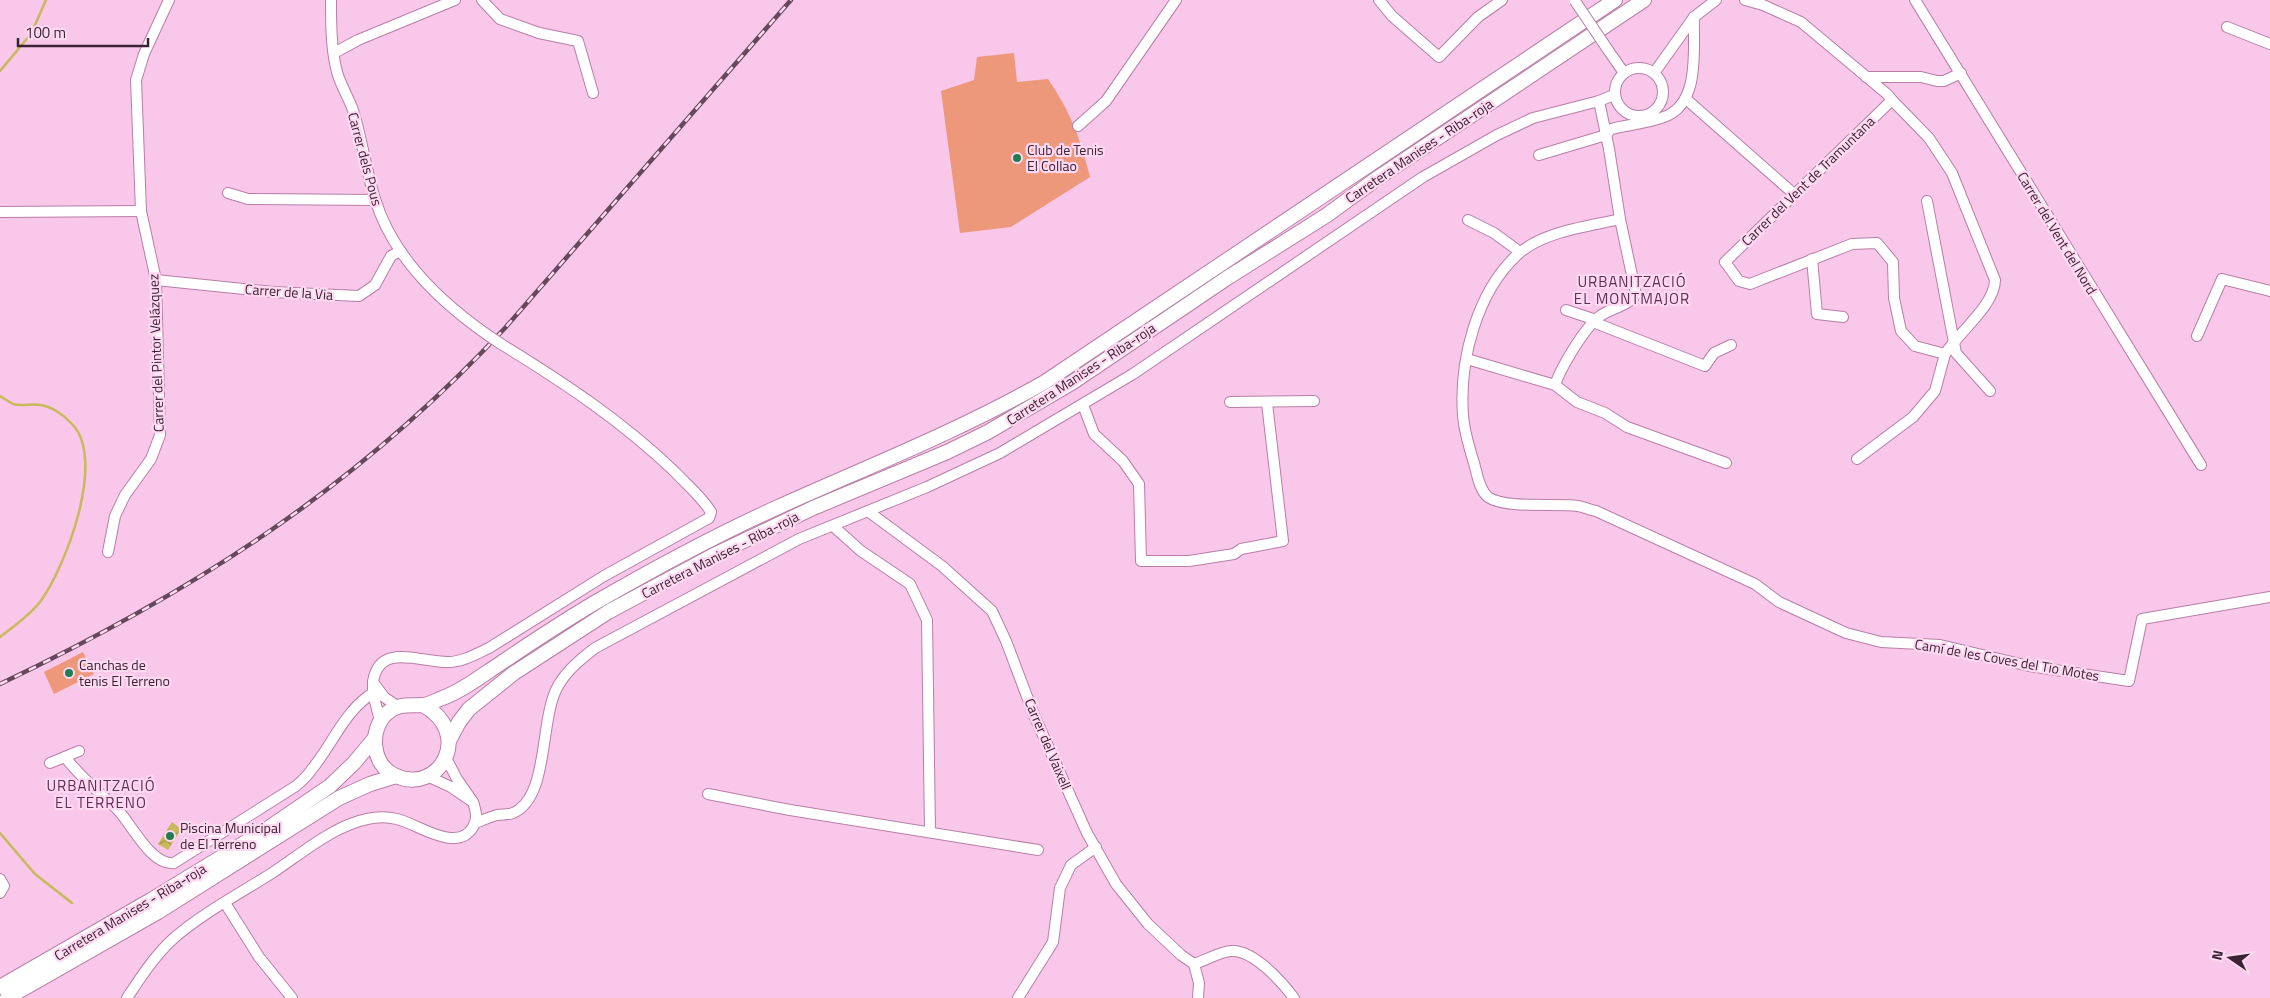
<svg xmlns="http://www.w3.org/2000/svg" width="2270" height="998" font-family="'Titillium Web',sans-serif">
  <style>
    .green { fill: #ed977b }
    .water { fill: url(#water-waves) }
    .lines { fill: none; stroke-linecap: round; stroke-linejoin: round }
    .stream { stroke: #c9b85c; stroke-width: 2.5 }
    .minor-casing { stroke: #b87ea6; stroke-width: 12 }
    .secondary-casing { stroke: #b87ea6; stroke-width: 16 }
    .minor { stroke: #fff; stroke-width: 10 }
    .secondary { stroke: #fff; stroke-width: 14 }
    .rail-casing { stroke: #66485d; stroke-width: 4.5 }
    .rail { stroke: #ffd9f2; stroke-width: 2.5; stroke-dasharray: 8; stroke-linecap: butt }
    .minor-bridge-casing { stroke: #b87ea6; stroke-width: 12; stroke-linecap: butt }
    .minor-bridge { stroke: #fff; stroke-width: 10 }
    .poi-dot { fill: #207c52; stroke: #ffd9f2; stroke-width: 2 }
    .labels { text-anchor: middle; stroke-width: 4.5; stroke-linejoin: round; paint-order: stroke }
    .poi-label { font-size: 14px; fill: #3b2334; stroke: #ffd9f2; text-anchor: start }
    .street-label { font-size: 14px; fill: #3b2334; stroke: #ffd9f2 }
    .neighbourhood-label { font-size: 15px; letter-spacing: 1px; fill: #602d52; stroke: #ffd9f2 }
  </style>
  <defs>
    <pattern id="water-waves" width="16" height="10" patternUnits="userSpaceOnUse" patternTransform="scale(1.25)"><rect width="16" height="10" fill="#c9b85c"/><path d="M0 5q4-4 8 0t8 0" fill="none" stroke="#a4954d"/></pattern>
  </defs>
  <rect width="100%" height="100%" fill="#f9c7e9"/>
  <g class="green">
    <path d="M1014,53L1017,82L1048,79C1071,113 1080,137 1090,177L1011,227L960,233L941,91L974,80L977,57Z"/>
    <polygon points="83,652 94,674 54,694 44,672"/>
  </g>
  <polygon class="water" points="172,822 181,829 168,850 158,844"/>
  <g class="lines">
    <g class="stream">
      <polyline points="0,71 31,34 46,0"/>
      <path d="M0,396C4,398 9,402 13,404C22,407 31,403 40,405C51,406 64,415 72,424C107,460 65,568 40,602C29,616 14,626 0,637"/>
      <polyline points="0,833 35,874 72,903"/>
    </g>
    <g class="minor-casing">
      <g id="minor">
        <path d="M331,0C331,22 331,46 336,68C339,83 348,96 353,110C362,139 366,170 375,199C393,258 440,302 489,336"/>
        <polyline points="482,0 500,19 539,33 578,41 593,93"/>
        <polyline points="1379,0 1392,16 1439,57 1478,17 1502,0"/>
        <path d="M1745,0L1763,5L1801,22L1887,94L1892,100L1929,138L1952,173L1995,280C1995,305 1958,333 1945,354L1915,346L1901,331L1894,298L1893,262L1877,243L1852,244L1750,284L1739,281L1725,262L1892,100"/>
        <polyline points="1915,0 2201,465"/>
        <polyline points="2227,27 2270,44"/>
        <polyline points="1608,50 1624,73"/>
        <polyline points="334,53 358,40 455,0"/>
        <circle cx="1639" cy="92" r="24"/>
        <polyline points="1654,73 1694,17 1716,0"/>
        <polyline points="1866,77 1921,77 1937,81 1944,81 1961,73"/>
        <polyline points="1686,99 1794,194"/>
        <path d="M1599,101L1609,149L1620,219C1587,227 1543,231 1517,255C1477,292 1459,360 1463,415C1464,431 1469,447 1474,463C1477,473 1479,490 1488,497C1505,509 1556,503 1578,506C1584,507 1590,510 1596,511L1755,584L1779,602L1846,633L1881,642L1940,645L2029,666L2129,681L2142,619L2270,597"/>
        <polyline points="1078,126 1106,101 1176,0"/>
        <path d="M1606,135L1611,129C1628,125 1647,123 1664,117C1701,104 1693,48 1694,17"/>
        <polyline points="1539,155 1606,135"/>
        <polyline points="228,193 248,199 375,200"/>
        <polyline points="1927,201 1956,353 1990,391"/>
        <polyline points="0,212 141,211"/>
        <polyline points="1468,220 1494,233 1520,252"/>
        <polyline points="1812,259 1817,314 1843,317"/>
        <polyline points="156,280 273,292 359,296 375,285 391,256 400,251"/>
        <polyline points="1566,310 1596,320"/>
        <polyline points="1593,322 1705,366 1714,353 1731,345"/>
        <polyline points="2197,336 2222,279 2270,291"/>
        <polyline points="1467,359 1555,385 1577,402 1605,413 1627,427 1726,463"/>
        <path d="M1555,385C1561,367 1585,327 1600,316C1611,308 1629,306 1636,294L1620,219"/>
        <polyline points="1230,402 1314,401"/>
        <polyline points="1083,405 1094,434 1123,461 1139,484 1141,561 1189,561 1234,554 1241,549 1283,541 1267,403"/>
        <polyline points="1857,459 1913,417 1935,391 1945,354"/>
        <polyline points="869,512 942,566 992,611 1006,641 1034,715 1087,833 1116,884 1148,924 1181,955 1194,964 1199,983 1198,998"/>
        <polyline points="833,526 861,551 910,584 927,620 930,831"/>
        <polyline points="108,552 115,516 125,495 151,459 160,435 156,280 141,211 136,80 144,54 169,0"/>
        <path d="M373,682C379,641 421,663 449,662C462,662 476,654 489,648L604,576L709,518L711,512C701,496 687,485 675,472C622,421 563,382 501,344"/>
        <polyline points="380,721 373,693 373,682 384,697 397,706"/>
        <path d="M65,757C80,777 99,792 117,809C131,823 151,866 174,863L296,786C302,781 308,775 312,769C332,745 345,710 373,693"/>
        <polyline points="50,763 79,751"/>
        <polyline points="427,776 451,787 473,802 457,779 446,758"/>
        <polyline points="708,794 790,810 1038,850"/>
        <path d="M475,823C483,820 490,817 497,815C502,814 508,815 513,813C550,797 539,719 558,686C567,670 581,659 595,648L799,539L927,487L1000,453L1133,374L1423,177L1497,135L1533,118L1599,101L1614,95"/>
        <polyline points="0,879 4,886 0,893"/>
        <polyline points="225,903 259,957 292,998"/>
        <path d="M1194,964C1204,961 1222,951 1231,951C1253,949 1282,982 1294,998"/>
        <path d="M127,998C141,977 155,955 174,938C203,913 239,894 272,873C301,854 333,826 367,819C376,817 388,817 397,819C418,824 457,854 473,827C478,819 476,811 473,802"/>
        <polyline points="1018,998 1053,942 1060,888 1071,865 1096,847"/>
      </g>
    </g>
    <g class="secondary-casing">
      <g id="secondary">
        <path d="M423,705C474,733 440,795 396,776C372,766 368,730 387,713C399,703 409,706 422,705C428,705 435,701 440,699C462,691 481,676 501,663C532,642 564,621 596,602C655,568 714,536 776,508C867,467 959,431 1045,382L1615,0"/>
        <polyline points="450,739 459,722 469,709 514,673 608,612 718,553 813,508 947,452 988,432 1073,382 1227,278 1327,215 1379,177 1644,0"/>
        <polyline points="0,987 151,900 261,833 330,786 354,763 374,739"/>
        <polyline points="7,998 158,912 339,798 370,784 396,776"/>
      </g>
    </g>
    <use href="#minor" class="minor"/>
    <use href="#secondary" class="secondary"/>
    <g class="rail-casing">
      <path id="rail" d="M0,684C195,591 357,487 505,328L791,0"/>
    </g>
    <use href="#rail" class="rail"/>
    <g class="minor-bridge-casing">
      <g id="minor-bridge">
        <polyline points="1575,1 1608,50"/>
        <polyline points="489,336 501,344"/>
      </g>
    </g>
    <use href="#minor-bridge" class="minor-bridge"/>
  </g>
  <g class="poi-dot">
    <circle cx="1017" cy="158" r="5"/>
    <circle cx="69" cy="673" r="5"/>
    <circle cx="170" cy="836" r="5"/>
  </g>
  <g class="labels">
    <g class="poi-label">
      <text x="1027" y="155">Club de Tenis<tspan x="1027" dy="16">El Collao</tspan></text>
      <text x="79" y="670">Canchas de<tspan x="79" dy="16">tenis El Terreno</tspan></text>
      <text x="180" y="833">Piscina Municipal<tspan x="180" dy="16">de El Terreno</tspan></text>
    </g>
    <g class="street-label">
      <text transform="translate(1419 151) rotate(-34)" y="5">Carretera Manises - Riba-roja</text>
      <text transform="translate(365 159) rotate(75)" y="5">Carrer dels Pous</text>
      <text transform="translate(1808 181) rotate(-44)" y="5">Carrer del Vent de Tramuntana</text>
      <text transform="translate(2057 233) rotate(59)" y="5">Carrer del Vent del Nord</text>
      <text transform="translate(289 292) rotate(4)" y="5">Carrer de la Via</text>
      <text transform="translate(156 353) rotate(-92)" y="5">Carrer del Pintor Velázquez</text>
      <text transform="translate(1081 374) rotate(-33)" y="5">Carretera Manises - Riba-roja</text>
      <text transform="translate(720 555) rotate(-27)" y="5">Carretera Manises - Riba-roja</text>
      <text transform="translate(2007 660) rotate(10)" y="5">Camí de les Coves del Tio Motes</text>
      <text transform="translate(1048 744) rotate(67)" y="5">Carrer del Vaixell</text>
      <text transform="translate(130 912) rotate(-31)" y="5">Carretera Manises - Riba-roja</text>
    </g>
    <g class="neighbourhood-label">
      <text x="1632" y="287">URBANITZACIÓ<tspan x="1632" dy="17">EL MONTMAJOR</tspan></text>
      <text x="101" y="791">URBANITZACIÓ<tspan x="101" dy="17">EL TERRENO</tspan></text>
    </g>
  </g>
  <g transform="translate(2230 958) rotate(283)" stroke="#ffd9f2" stroke-width="4" paint-order="stroke">
  <path d="M0-4L9 19L0 12L-9 19Z" fill="#3b2334"/>
  <text y="-8" font-size="14" font-weight="bold" text-anchor="middle" fill="#3b2334">N</text>
  </g>
  <path d="M18 38v8h130v-8" fill="none" stroke="#3b2334" stroke-width="2.5"/>
  <text x="25" y="38" font-size="15" fill="#3b2334" stroke="#ffd9f2" stroke-width="4" paint-order="stroke">100 m</text>
</svg>
